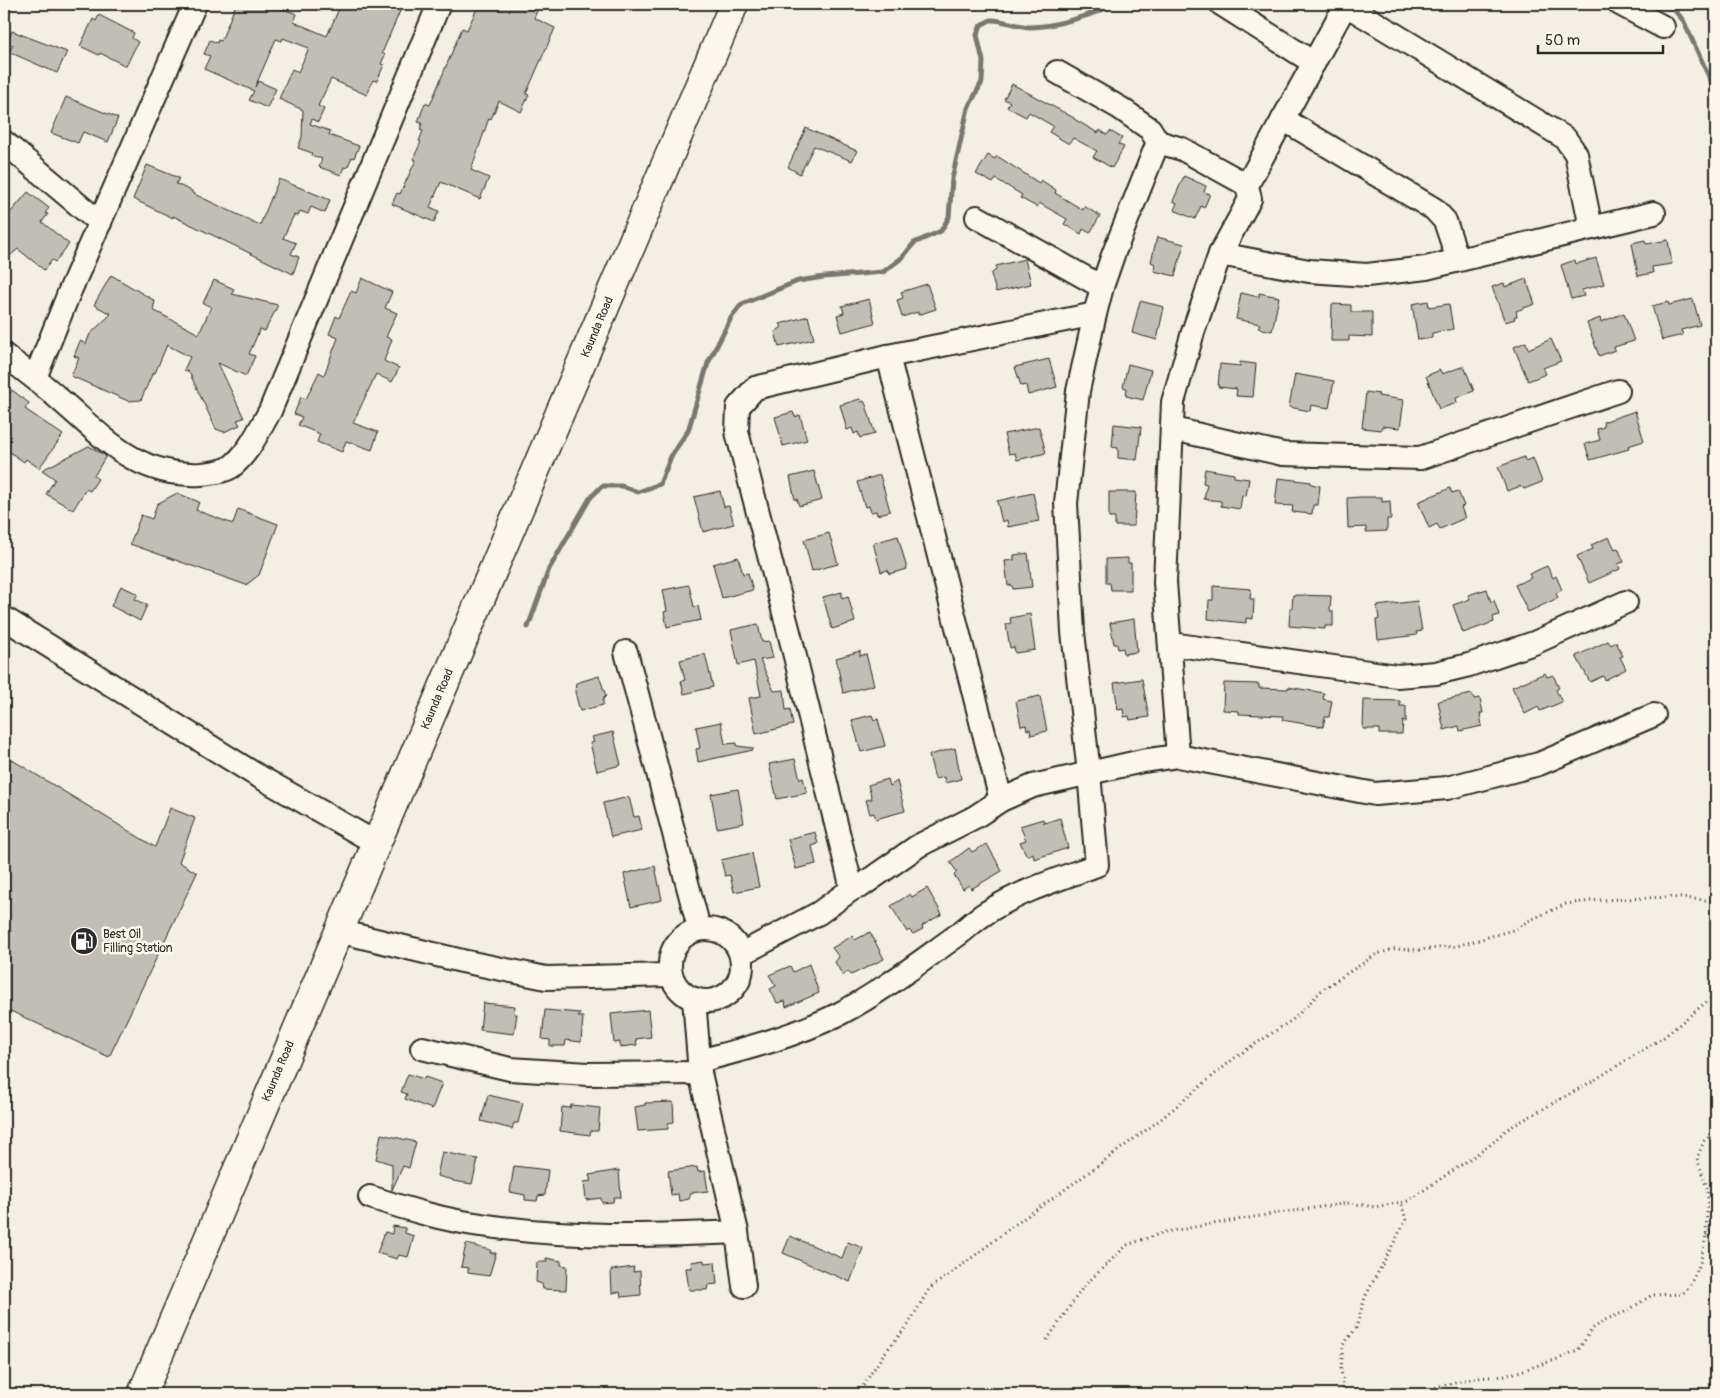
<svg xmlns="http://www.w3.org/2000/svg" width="1720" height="1398" font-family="Pangolin,sans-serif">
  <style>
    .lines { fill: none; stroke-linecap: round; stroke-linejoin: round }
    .stream { stroke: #787772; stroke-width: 5 }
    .building { fill: #c0beb6; stroke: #2b2b2b }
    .minor-casing { stroke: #2b2b2b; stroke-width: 26 }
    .major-casing { stroke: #2b2b2b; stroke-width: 31 }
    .path { stroke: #2b2b2b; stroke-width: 3; stroke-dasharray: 1 4; stroke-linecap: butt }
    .minor { stroke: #fbf7ec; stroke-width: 22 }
    .major { stroke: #fbf7ec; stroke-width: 28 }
    .labels { text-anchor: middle; stroke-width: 5; stroke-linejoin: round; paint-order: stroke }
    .street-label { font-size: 12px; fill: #2b2b2b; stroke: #fbf7ec }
    .poi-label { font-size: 12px; fill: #2b2b2b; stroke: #fbf7ec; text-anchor: start }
  </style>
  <rect width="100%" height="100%" fill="#f3efe4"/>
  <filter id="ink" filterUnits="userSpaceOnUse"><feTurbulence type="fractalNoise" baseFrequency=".02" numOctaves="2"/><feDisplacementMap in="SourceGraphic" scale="10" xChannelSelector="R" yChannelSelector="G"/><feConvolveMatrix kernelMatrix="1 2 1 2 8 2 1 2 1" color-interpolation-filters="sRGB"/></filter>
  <g filter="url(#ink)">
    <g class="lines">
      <g class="stream">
        <polyline points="1669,4 1683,20 1716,92"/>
        <polyline points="1716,168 1715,179 1716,181"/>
        <path d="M528,627L549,569L590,498L602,486H622L638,492L660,484L672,454L688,431L708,363L731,318L742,304L798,281L824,277L883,272L903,257L914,243L941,231L949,217L952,179L968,108L982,82L983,61L977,35L981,25C983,24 988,21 991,20C1001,19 1019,27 1030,27C1052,27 1095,15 1113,4"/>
      </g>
    </g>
    <g class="building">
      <polygon points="236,4 269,4 297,14 294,22 327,36 341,4 403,4 382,53 385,55 381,64 384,65 377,81 373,80 367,95 331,79 318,106 324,109 318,122 312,119 310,124 330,131 329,135 359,146 354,158 352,157 347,168 344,167 341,175 319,167 322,159 311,155 312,153 298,148 302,137 303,110 279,99 292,69 298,72 309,48 283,38 282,41 276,39 255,87 258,81 276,89 267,108 249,100 254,91 204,69 210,56 204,54 210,40 217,43 218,40 221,41"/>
      <polygon points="479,4 521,4 537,11 534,18 555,28 526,94 529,95 521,112 499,101 491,119 489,118 471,170 489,178 480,199 441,182 430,207 439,211 434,222 392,204 397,193 400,194 416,160 413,159 421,142 419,141 423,131 420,130 422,123 418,122 425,103 430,105 462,28 467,30"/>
      <polygon points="99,15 134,33 132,38 138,42 126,66 100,53 99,55 80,46 93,19 96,21"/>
      <polygon points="12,31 67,52 57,73 9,52 13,45 7,43"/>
      <polygon points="1012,84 1074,118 1074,119 1098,133 1100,130 1107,135 1110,131 1122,138 1118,144 1124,147 1112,168 1093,157 1097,151 1073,138 1069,144 1049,132 1053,126 1029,112 1026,117 1007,107 1010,102 1004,99"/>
      <polygon points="66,97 118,118 108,142 83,132 78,143 51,133"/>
      <polygon points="806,128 857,151 852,161 814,146 800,174 788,167"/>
      <polygon points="988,155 995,159 997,156 1039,183 1041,180 1056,190 1055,193 1083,210 1084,206 1100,216 1090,233 1083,229 1081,234 1064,224 1067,219 1039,203 1037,207 1020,198 1022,195 996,179 993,183 976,174"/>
      <polygon points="147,165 179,178 176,184 192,191 192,193 260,225 279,179 330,200 325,213 311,207 308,214 300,211 298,216 294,215 283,238 296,243 291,254 299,257 293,274 173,216 173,218 133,199"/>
      <polygon points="1184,176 1206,186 1204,192 1210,194 1204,208 1201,206 1195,219 1174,210 1177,203 1173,201"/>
      <polygon points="28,192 49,208 45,213 48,214 42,222 69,244 55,262 52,260 44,270 18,249 4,261 4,220"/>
      <polygon points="1157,237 1184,244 1175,276 1154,271 1155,264 1151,262"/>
      <polygon points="1645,240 1646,244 1668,240 1672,264 1652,267 1653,273 1638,276 1632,243"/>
      <polygon points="1596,258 1604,284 1582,290 1584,296 1571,299 1561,265 1575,260 1576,264"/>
      <polygon points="1025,259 1031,284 996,292 991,274 996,270 996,266"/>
      <polygon points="111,275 155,301 153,310 199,334 211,307 203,303 214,280 234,289 232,294 278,305 265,331 260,329 249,354 255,356 246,376 218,363 244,418 237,420 240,425 224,432 216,429 189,372 184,370 190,357 167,345 155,373 153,372 141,400 128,401 71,376 79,358 74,356 80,341 86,344 90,334 111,314 94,305"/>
      <polygon points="362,278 392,292 385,308 397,313 386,337 392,339 384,361 399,368 392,382 376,374 353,423 378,432 372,450 346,441 342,452 317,442 320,434 298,425 302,417 294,414 301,397 306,399 319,372 324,375 338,338 329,334 336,316 339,318 351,291 356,293"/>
      <polygon points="1526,279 1535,304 1516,311 1517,316 1514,317 1515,319 1505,322 1492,287 1504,283 1505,287"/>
      <polygon points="927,284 936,309 918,315 918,312 902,317 897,300 903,298 901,292"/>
      <polygon points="1241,293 1259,297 1259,293 1279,297 1272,331 1258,328 1260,324 1236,319"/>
      <polygon points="869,299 875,323 842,332 837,315 844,313 842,306"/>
      <polygon points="1693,299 1700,325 1681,330 1683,335 1662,340 1652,306 1668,302 1669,305"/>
      <polygon points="1140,301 1164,307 1157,340 1132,333"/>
      <polygon points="1428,301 1429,307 1449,304 1453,329 1432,333 1432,338 1418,340 1412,304"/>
      <polygon points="1332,304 1351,305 1351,312 1372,312 1372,337 1349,336 1349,341 1331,341"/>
      <polygon points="1624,313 1634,341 1614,347 1615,350 1599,356 1587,323 1600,318 1601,322"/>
      <polygon points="808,316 814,339 779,347 775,332 782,327 780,324"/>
      <polygon points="1551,339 1561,361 1543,368 1546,374 1528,381 1514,347 1526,342 1528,349"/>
      <polygon points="1049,359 1057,387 1028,395 1026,385 1021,386 1015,367"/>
      <polygon points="1240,362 1256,364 1253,397 1236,396 1237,389 1218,387 1220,364 1240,366"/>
      <polygon points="1128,364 1151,370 1143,400 1126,396 1127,388 1123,387"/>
      <polygon points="1464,366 1474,391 1456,398 1457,403 1439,409 1426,376 1440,370 1442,374"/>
      <polygon points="1295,374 1334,381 1329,408 1311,405 1310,411 1289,407"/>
      <polygon points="4,388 10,393 12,390 29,403 25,409 63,435 39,468 26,459 24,462 4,448"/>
      <polygon points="1366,392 1379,394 1378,396 1404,400 1400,428 1382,426 1381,430 1362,428"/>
      <polygon points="860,399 861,402 864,401 866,405 875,434 860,438 858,432 854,434 852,428 847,430 840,405"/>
      <polygon points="1635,411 1644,441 1628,446 1629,449 1590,460 1585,444 1600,440 1597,429 1604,427 1603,422"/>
      <polygon points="793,412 795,417 800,415 807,440 783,446 775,417"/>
      <polygon points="1114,424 1141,427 1137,460 1118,458 1118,448 1112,447"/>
      <polygon points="1039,427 1046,453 1017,460 1015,453 1009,454 1004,434"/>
      <polygon points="89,446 106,456 94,476 98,479 90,491 86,489 73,510 46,494 55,479 42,470"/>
      <polygon points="1524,457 1525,461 1533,458 1542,482 1524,489 1521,486 1507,491 1498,467"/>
      <polygon points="1205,469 1234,474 1234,477 1249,479 1246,496 1242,495 1240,509 1221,506 1221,501 1204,499 1207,484 1203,483"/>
      <polygon points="814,471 822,500 799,506 797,499 795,500 790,477"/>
      <polygon points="880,475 890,511 877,515 876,511 871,512 869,506 865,507 857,482"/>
      <polygon points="1278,478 1311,482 1311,484 1320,486 1318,505 1313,505 1312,514 1292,512 1293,506 1275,505"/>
      <polygon points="1450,488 1452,493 1458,491 1464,506 1461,507 1465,518 1440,529 1437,524 1429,528 1418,502"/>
      <polygon points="720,491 724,507 729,506 734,524 703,532 694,497"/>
      <polygon points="1109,492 1136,492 1134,526 1115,526 1115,518 1109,518"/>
      <polygon points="177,493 199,502 196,510 233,524 238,509 278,524 259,575 246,585 130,544 141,515 152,519 157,504"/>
      <polygon points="1033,493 1039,521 1008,527 1007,520 1002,522 997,501"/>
      <polygon points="1361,497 1382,497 1382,502 1390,501 1391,519 1387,519 1387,531 1366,532 1366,527 1348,528 1347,498"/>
      <polygon points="829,533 838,564 812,571 804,540"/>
      <polygon points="898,536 907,569 889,574 888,570 881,572 873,543"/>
      <polygon points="1609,537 1615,549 1618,548 1624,562 1618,564 1620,569 1589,583 1577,556 1593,549 1591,545"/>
      <polygon points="1028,553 1032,587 1013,589 1012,585 1008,586 1005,561 1014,560 1014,555"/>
      <polygon points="738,557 743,574 748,573 753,590 722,598 713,564"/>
      <polygon points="1128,558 1128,563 1131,563 1131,590 1111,590 1110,583 1106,583 1106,559"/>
      <polygon points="1547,566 1553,578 1556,576 1562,590 1556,593 1558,598 1528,612 1515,585 1531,578 1529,574"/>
      <polygon points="689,585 694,607 698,606 701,620 667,627 664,612 667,611 663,590"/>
      <polygon points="121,586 138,594 135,599 147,605 140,621 111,606"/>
      <polygon points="1213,586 1251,589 1250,599 1254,599 1253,619 1246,618 1246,623 1208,619 1209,600 1213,600"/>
      <polygon points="1487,589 1491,602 1494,600 1499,615 1493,617 1494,622 1463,633 1453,605 1470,599 1468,595"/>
      <polygon points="842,592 842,598 848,596 855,622 832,629 823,597"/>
      <polygon points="1293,595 1331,596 1330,611 1333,611 1333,626 1325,626 1325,629 1289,626 1290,608 1292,608"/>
      <polygon points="1417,601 1422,631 1416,632 1417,635 1378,640 1376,620 1379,619 1377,606"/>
      <polygon points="1030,614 1035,650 1015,653 1014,647 1010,648 1006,624 1011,623 1010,618"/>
      <polygon points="1134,619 1137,652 1124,654 1123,648 1118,649 1117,644 1114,644 1110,623"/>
      <polygon points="758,624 762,642 769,641 773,658 760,660 774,691 784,690 786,710 790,709 793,725 756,734 749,698 761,696 754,661 738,665 731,630"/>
      <polygon points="1608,641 1611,645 1616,642 1623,656 1620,657 1626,669 1605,680 1603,676 1590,682 1576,656"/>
      <polygon points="860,651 860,656 866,654 874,685 843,693 836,658"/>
      <polygon points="705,654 713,687 684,694 681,681 685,680 680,660"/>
      <polygon points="1545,673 1547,677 1553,675 1559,688 1556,690 1562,702 1540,711 1538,707 1525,714 1512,687"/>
      <polygon points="599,676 606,696 603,699 603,705 580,711 575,692 576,683"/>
      <polygon points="1142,679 1149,717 1130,720 1129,716 1124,717 1123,709 1118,710 1114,683"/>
      <polygon points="1224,683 1259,684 1259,688 1288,689 1288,687 1324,693 1323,699 1332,701 1329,717 1325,717 1323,727 1282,720 1283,716 1239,714 1239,711 1223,710"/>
      <polygon points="1472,694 1474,699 1480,698 1483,713 1480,713 1482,726 1460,731 1459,726 1444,730 1438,701"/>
      <polygon points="1040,696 1047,731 1031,735 1030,729 1027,730 1026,725 1021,726 1016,701"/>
      <polygon points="1364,700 1400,701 1400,706 1406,706 1406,722 1403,721 1402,734 1379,734 1379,729 1363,729"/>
      <polygon points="872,715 874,720 878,719 885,746 861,752 852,720"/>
      <polygon points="721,722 725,744 737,743 737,746 753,748 753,750 698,762 696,749 700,748 696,727"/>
      <polygon points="613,732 621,765 597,771 590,743 594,742 592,737"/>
      <polygon points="955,748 961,779 945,783 944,777 935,779 929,755"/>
      <polygon points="4,755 155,847 170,808 195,818 179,862 197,873 109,1057 4,1008"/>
      <polygon points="795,759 800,779 803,778 807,793 777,799 769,764"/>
      <polygon points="888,779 890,786 897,781 905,811 876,819 874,813 870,814 866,800 872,799 868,785"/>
      <polygon points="738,789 744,823 717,828 711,794"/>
      <polygon points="629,797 634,817 639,816 642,830 611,837 603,803"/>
      <polygon points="1060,818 1068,848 1034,859 1033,853 1027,856 1020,842 1026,840 1020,826 1043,819 1044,823"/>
      <polygon points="815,832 818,844 812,846 816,864 796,869 788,839"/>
      <polygon points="987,844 1002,871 971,889 969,885 963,889 954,875 957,872 950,862 969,848 972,852"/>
      <polygon points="752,853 759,887 734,892 730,875 725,876 721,860"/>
      <polygon points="655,866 662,900 631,907 624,874"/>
      <polygon points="927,888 942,914 922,926 923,929 913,934 909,930 907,932 891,906 910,894 912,897"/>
      <polygon points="870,932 884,959 851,975 848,971 843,976 835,962 839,957 832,948 852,936 855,940"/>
      <polygon points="809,964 819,993 786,1007 785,1001 777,1003 770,989 776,986 769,975 790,966 793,972"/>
      <polygon points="483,1003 515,1006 514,1014 517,1014 514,1034 480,1030"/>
      <polygon points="545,1010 580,1013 578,1017 583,1017 581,1042 566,1040 565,1046 550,1046 550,1040 542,1039"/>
      <polygon points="648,1010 651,1037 636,1039 637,1045 620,1047 620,1042 614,1043 611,1014"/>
      <polygon points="408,1074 424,1079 425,1077 442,1083 432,1109 405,1099 407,1094 401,1092"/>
      <polygon points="488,1095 523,1103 518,1123 514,1123 512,1129 481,1121"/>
      <polygon points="673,1102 674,1122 668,1123 668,1129 638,1131 635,1107 645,1105 645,1103"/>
      <polygon points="571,1105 600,1108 598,1131 591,1131 590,1135 560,1131 562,1107 570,1108"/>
      <polygon points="381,1134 416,1142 409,1168 403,1166 392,1190 392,1164 376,1159"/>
      <polygon points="442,1152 478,1159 472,1184 453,1181 453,1180 437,1176"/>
      <polygon points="514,1166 548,1170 545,1195 538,1196 537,1201 525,1200 525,1195 510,1192"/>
      <polygon points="697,1167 698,1172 705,1171 708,1191 691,1193 689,1199 679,1201 678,1194 671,1195 668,1171"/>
      <polygon points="619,1170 621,1197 614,1197 613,1202 602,1203 601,1198 586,1200 584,1182 591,1181 589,1175"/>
      <polygon points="393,1226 405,1228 405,1233 414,1236 408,1257 399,1255 397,1259 377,1253 385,1232 392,1234"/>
      <polygon points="790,1236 842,1258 848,1242 863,1248 850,1282 783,1253"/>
      <polygon points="466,1244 491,1250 490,1253 496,1253 489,1276 468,1273 468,1268 461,1267"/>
      <polygon points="546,1258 561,1261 561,1265 567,1266 566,1290 543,1289 542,1284 536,1282 537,1262 547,1262"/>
      <polygon points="704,1260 704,1263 715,1262 717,1284 708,1285 707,1290 689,1290 686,1268 692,1268 691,1262"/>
      <polygon points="634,1267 633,1272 640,1271 641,1295 621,1297 620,1292 612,1293 611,1270"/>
    </g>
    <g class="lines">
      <g class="minor-casing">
        <g id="minor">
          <polyline points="1221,4 1314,63"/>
          <polyline points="1620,4 1663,27"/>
          <polyline points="1346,5 1565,138 1576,154 1591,228"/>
          <polyline points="1283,119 1434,209 1445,221 1458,260"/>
          <polyline points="4,142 100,223"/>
          <polyline points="1158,142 1182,149 1247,185 1250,199 1220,254 1193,332 1173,402 1165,582 1178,756"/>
          <polyline points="1247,185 1346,4"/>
          <polyline points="977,217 1102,287"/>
          <polyline points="1220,254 1309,271 1367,275 1426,268 1654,213"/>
          <path d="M4,355C26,371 46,387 66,405C108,442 140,477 201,474C211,473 223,472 231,467C249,453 259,430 270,411L439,4"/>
          <polyline points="888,356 1001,800"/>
          <polyline points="35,378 69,293 195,4"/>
          <polyline points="1173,429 1283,454 1420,458 1618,391"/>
          <polyline points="4,618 253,773 376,843"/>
          <polyline points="1171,644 1397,676 1436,673 1469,665 1534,643 1626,602"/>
          <polyline points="626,652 699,928"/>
          <polyline points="852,889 790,636 737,432 738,407 755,388 888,356 1095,314"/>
          <circle cx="706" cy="965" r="36"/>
          <polyline points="338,931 462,961 546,978 671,975"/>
          <polyline points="741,954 819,913 852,889 861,886 918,846 975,817 1001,800 1033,786 1142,761 1178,756 1375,794 1447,788 1539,764 1654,715"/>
          <polyline points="694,999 700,1073 737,1232 744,1286"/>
          <polyline points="422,1048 510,1069 588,1074 700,1073"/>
          <path d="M699,1061C746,1049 795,1036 839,1014C880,993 921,961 959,934C968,927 976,919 986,913C1020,891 1059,879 1097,865L1089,773L1073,632L1066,503L1078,391L1095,314L1102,287L1113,255L1158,142L1150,129L1120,108L1057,72"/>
          <path d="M370,1197C407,1209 443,1220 481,1225C565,1238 652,1236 737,1232"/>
        </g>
      </g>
      <g class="major-casing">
        <polyline id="major" points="142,1394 734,4"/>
      </g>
      <g class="path">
        <polyline points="1706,1235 1714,1227 1716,1226"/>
        <polyline points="1047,1340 1084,1286 1127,1245 1165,1232 1272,1214 1349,1203 1375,1207 1408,1201 1489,1146 1506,1130 1596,1079 1664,1037 1716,994"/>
        <polyline points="858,1394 883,1355 908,1325 929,1289 969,1260 1013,1226 1077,1181 1161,1119 1237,1056 1295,1018 1323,989 1377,954 1394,949 1418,950 1457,946 1516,929 1528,921 1566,904 1600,900 1670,897 1716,901"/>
        <polyline points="1344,1394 1341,1369 1343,1345 1356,1328 1365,1297 1406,1220 1401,1202"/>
        <polyline points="1422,1394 1429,1389 1455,1382 1475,1378 1505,1376 1561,1358 1579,1349 1592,1329 1605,1320 1627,1311 1652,1295 1682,1294 1689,1287 1700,1264 1706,1235 1708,1191 1697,1158 1704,1141 1716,1131"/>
      </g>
      <use href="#minor" class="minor"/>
      <use href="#major" class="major"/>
    </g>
  </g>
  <defs>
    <g id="fuel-disc" transform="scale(1.4375)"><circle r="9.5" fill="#2b2b2b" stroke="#fbf7ec"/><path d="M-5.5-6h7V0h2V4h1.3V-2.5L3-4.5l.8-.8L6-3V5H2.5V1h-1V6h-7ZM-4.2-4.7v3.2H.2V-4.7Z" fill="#fff"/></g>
  </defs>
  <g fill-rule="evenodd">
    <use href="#fuel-disc" x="84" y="941"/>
  </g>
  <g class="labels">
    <g class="street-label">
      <text transform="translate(597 327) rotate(-67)" y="4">Kaunda Road</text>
      <text transform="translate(437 699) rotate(-67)" y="4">Kaunda Road</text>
      <text transform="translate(278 1071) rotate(-67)" y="4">Kaunda Road</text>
    </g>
    <g class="poi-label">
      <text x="103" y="938">Best Oil<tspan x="103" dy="14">Filling Station</tspan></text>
    </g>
  </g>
  <rect width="1720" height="1398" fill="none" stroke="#fbf7ec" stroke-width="20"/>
  <rect x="10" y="10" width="1700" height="1378" fill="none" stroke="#2b2b2b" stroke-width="2" filter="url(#ink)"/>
  <path d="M1538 45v8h125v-8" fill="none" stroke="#2b2b2b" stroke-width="2.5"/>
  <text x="1545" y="45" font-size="15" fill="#2b2b2b" stroke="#fbf7ec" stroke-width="4" paint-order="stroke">50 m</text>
</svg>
